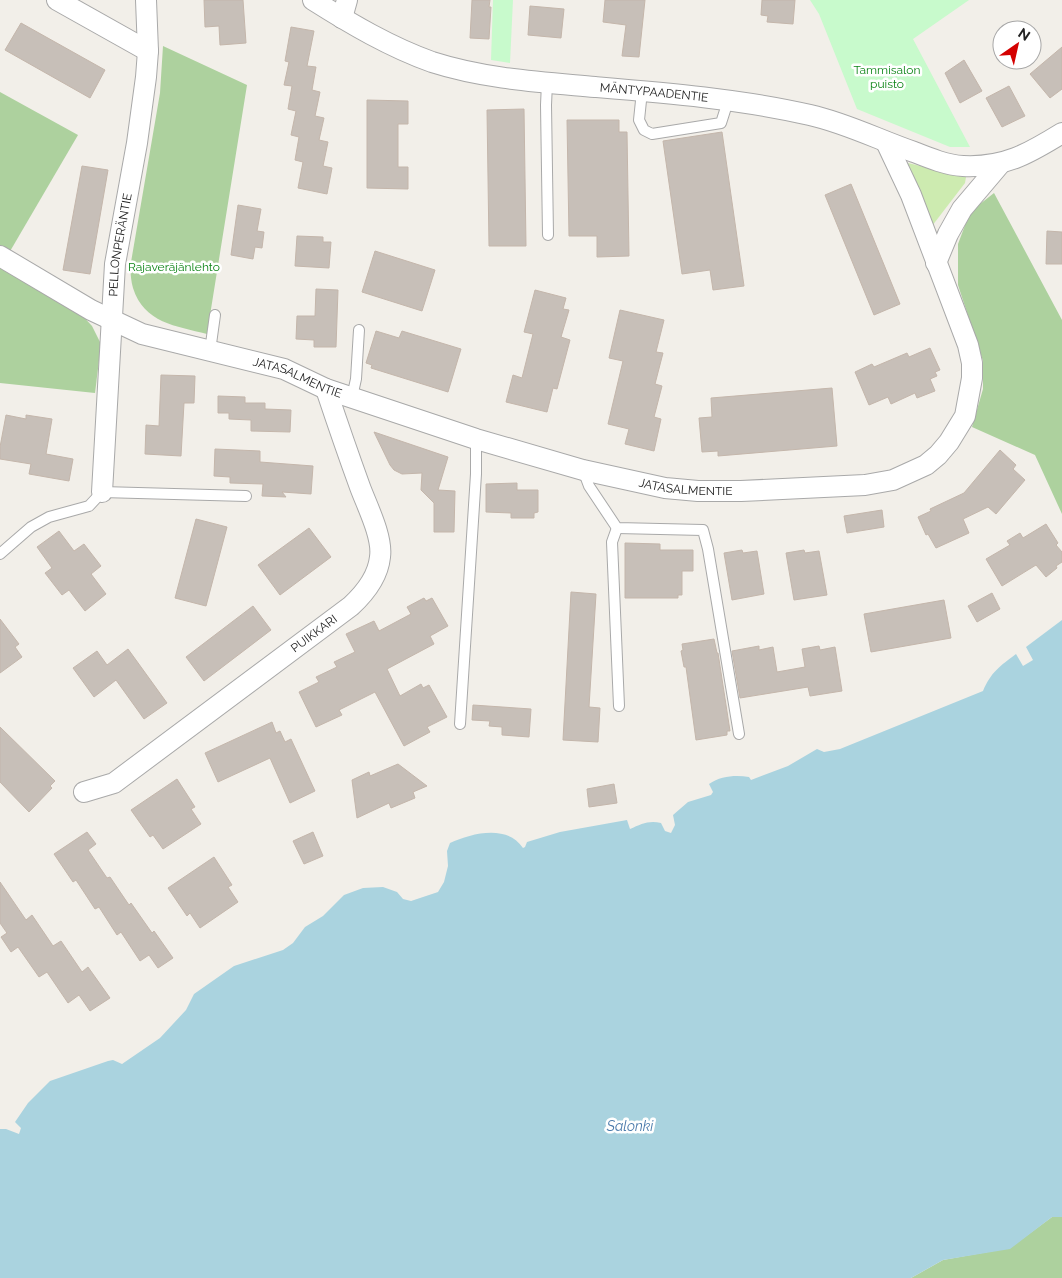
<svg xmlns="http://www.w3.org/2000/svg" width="1062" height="1278" font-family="Raleway,sans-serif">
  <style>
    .grass { fill: #cdebb0 }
    .forest { fill: #add19e }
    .park { fill: #c8facc }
    .water { fill: #aad3df }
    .building { fill: #c7bfb8; stroke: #c4b6ab }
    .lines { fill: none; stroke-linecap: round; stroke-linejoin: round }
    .service-casing { stroke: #a9a9a9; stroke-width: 12 }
    .minor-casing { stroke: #a9a9a9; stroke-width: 22 }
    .service { stroke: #fff; stroke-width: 10 }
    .minor { stroke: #fff; stroke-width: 20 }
    .labels { text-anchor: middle; stroke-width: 5; stroke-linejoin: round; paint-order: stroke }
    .park-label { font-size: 12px; fill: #0c8416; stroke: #fff }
    .street-label { font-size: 12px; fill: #222; stroke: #fff }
    .water-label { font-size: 14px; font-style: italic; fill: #4a7aab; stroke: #fff }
  </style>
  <rect width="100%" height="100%" fill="#f2efe9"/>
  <polygon class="grass" points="908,163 966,177 965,183 932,226"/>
  <g class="forest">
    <path d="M163,46L247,85L207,334C176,326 144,323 133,288C131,282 131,275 130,268L160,93Z"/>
    <polygon points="0,92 78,135 9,253 0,248"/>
    <polygon points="994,193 1062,320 1062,514 1035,455 972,427 983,389 983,361 958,285 958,244 970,212"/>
    <polygon points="0,265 80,313 92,326 101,344 95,393 0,383"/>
    <polygon points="1052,1217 1062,1217 1062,1278 911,1278 943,1260 1010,1248"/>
  </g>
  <g class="park">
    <polygon points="493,0 513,0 510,63 491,60"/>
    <polygon points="810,0 969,0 913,39 970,147 950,147 857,109 819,14"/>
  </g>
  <path class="water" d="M1062,620V1217H1052L1010,1249L943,1260L911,1278H0V1129H6L19,1134L21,1128L15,1122L28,1103L50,1081L108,1061L113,1060L122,1064L160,1038L186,1010L194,994L234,966L283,950L293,943L305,927L323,916L344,895L363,888L383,887L397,892L403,899L411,901L438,892L444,882L448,866L447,851L450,843C472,833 507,824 523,848L525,847L527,842L560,832L627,820L630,829C641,824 649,820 661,823L665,831L671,833L675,825L673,815L688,802L711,795L713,792L709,784C721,776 735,775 749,777L751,780L788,766L817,749L824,752L840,749L983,691C991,672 1000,666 1016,654L1023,666L1033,660L1026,647Z"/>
  <g class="building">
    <polygon points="204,0 243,0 246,43 220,45 219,26 205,27"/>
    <polygon points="472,0 490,0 489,7 491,7 489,39 470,38"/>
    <polygon points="605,0 645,0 639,57 622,56 626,25 603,22"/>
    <polygon points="762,0 795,0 793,24 767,22 768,16 761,15"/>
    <polygon points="530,6 564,9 561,38 528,35"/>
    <polygon points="21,23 105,70 90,98 5,50"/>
    <polygon points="291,27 314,31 307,66 316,67 312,90 320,92 315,116 324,118 319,140 328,142 323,166 332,168 327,194 298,188 303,162 295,160 299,137 291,135 296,111 288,109 292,86 284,85 289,62 285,61"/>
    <polygon points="1062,47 1062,89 1050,98 1030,74"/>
    <polygon points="964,60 982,91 960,103 945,73"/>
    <polygon points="1009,86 1025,116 1002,127 986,98"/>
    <polygon points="367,100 408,101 408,124 398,124 398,167 408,167 408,189 367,188"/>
    <polygon points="524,109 526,246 489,246 487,110"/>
    <polygon points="567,120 619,120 619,132 627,132 629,256 597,257 597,236 569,236"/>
    <polygon points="722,132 744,286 713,290 710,270 682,274 663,141"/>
    <polygon points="82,166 108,170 90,274 63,270"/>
    <polygon points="851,184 900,304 874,315 825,195"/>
    <polygon points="238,205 261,209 257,231 264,232 262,248 255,247 253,259 231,255"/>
    <polygon points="1047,231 1062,232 1062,264 1046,264"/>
    <polygon points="297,236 323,237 323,242 331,242 329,268 295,266"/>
    <polygon points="375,251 435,270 422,311 362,292"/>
    <polygon points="316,289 338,290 336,347 314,347 314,340 296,339 297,316 315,316"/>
    <polygon points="535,290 566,298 563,309 569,310 561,337 570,340 557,389 553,388 547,412 506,402 513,375 522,378 533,334 524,332"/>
    <polygon points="620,310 664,320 656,352 663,353 655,384 662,386 654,417 661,419 654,451 625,444 629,429 608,424 623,361 609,358"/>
    <polygon points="376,331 399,338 402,331 461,349 448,392 371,368 372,365 366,363"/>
    <polygon points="930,348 940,370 935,372 937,376 930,379 935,391 917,398 915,393 891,404 888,397 869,405 855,372 872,364 874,367 907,353 909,357"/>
    <polygon points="161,375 195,376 194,403 184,403 181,456 145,454 146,425 159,426"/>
    <polygon points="832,388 837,446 718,456 718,451 702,452 699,418 712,417 711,398"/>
    <polygon points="218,396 245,397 245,403 265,403 265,409 291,410 290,432 251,431 251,420 229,419 229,413 218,413"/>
    <polygon points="6,415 26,419 26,415 52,419 46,454 73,459 69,481 29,474 31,464 0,459 0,447"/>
    <polygon points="374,432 448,457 438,490 455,491 454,532 434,532 434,503 421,490 422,473 402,474 394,470 390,465"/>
    <polygon points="215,449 260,451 260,462 313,466 311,494 282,492 286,497 262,496 263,484 230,483 230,477 214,476"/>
    <polygon points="1000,450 1016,465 1013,469 1025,480 996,514 988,507 963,519 969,533 936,548 928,534 926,535 918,517 931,511 930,509 964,493"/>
    <polygon points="517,483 517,490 538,490 538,512 534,513 534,518 511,518 511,513 486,512 486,484"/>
    <polygon points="882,510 884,527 847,533 844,516"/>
    <polygon points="196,519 227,527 206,606 175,598"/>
    <polygon points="1046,524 1058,543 1056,545 1062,552 1062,562 1056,566 1057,568 1046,577 1036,565 1002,586 986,559 1010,545 1007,541 1020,533 1023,538"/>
    <polygon points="309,528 331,557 280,595 258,565"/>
    <polygon points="59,531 74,551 84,544 101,566 91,574 106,594 85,611 69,590 62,595 45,573 52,568 37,547"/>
    <polygon points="625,543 660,544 660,550 693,550 693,571 682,571 682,595 678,595 678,598 625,598"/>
    <polygon points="742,550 743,553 757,551 764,594 732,600 724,553"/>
    <polygon points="804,550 805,553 819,551 827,595 794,600 786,553"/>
    <polygon points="571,592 596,594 589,707 600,708 598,742 563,740"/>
    <polygon points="992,593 1000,609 977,622 968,606"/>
    <polygon points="424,598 426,601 432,598 448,626 430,636 434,644 387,669 400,696 421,684 423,688 429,685 447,717 427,727 430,732 404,746 375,692 339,710 342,715 316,727 299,692 319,682 316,677 337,667 334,662 355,652 346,634 374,621 379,631 411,614 407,607"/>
    <polygon points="944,600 951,638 871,652 864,614"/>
    <polygon points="253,606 271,630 204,681 186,657"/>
    <polygon points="0,619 19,644 15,647 22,657 0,673"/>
    <polygon points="714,639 717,653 718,653 730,731 727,731 727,735 696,740 686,667 684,667 681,651 683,650 682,644"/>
    <polygon points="759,646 759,650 773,647 777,672 805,667 802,649 819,646 820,650 835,647 842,691 810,696 808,687 740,698 732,651"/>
    <polygon points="128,649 167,703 144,719 116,680 94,697 73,668 97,651 107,665"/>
    <polygon points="473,705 531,709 529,737 502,735 502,727 489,726 490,721 472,720"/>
    <polygon points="272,722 276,733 280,731 285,742 291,739 315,791 290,803 270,758 218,782 205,753"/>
    <polygon points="0,727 55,781 50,786 52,788 29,812 0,782"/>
    <polygon points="398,764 427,786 413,792 415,798 391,808 389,803 357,818 352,780 369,772 370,776"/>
    <polygon points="177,779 195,807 191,809 201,824 163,849 153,835 150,837 131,810"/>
    <polygon points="614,784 617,803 589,807 587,789"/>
    <polygon points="87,832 96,844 88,850 107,878 110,877 129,905 131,903 152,933 154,931 173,958 158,968 149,955 140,961 121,932 117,935 99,907 95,909 76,880 73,882 54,854"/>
    <polygon points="313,832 323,856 304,864 293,841"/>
    <polygon points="214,857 232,885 228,887 238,902 200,928 190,913 187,916 168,888"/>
    <polygon points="0,882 26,920 32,915 53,946 61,941 82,972 88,967 110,998 90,1011 79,995 68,1003 47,972 39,977 18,947 11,952 1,937 7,933 0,923"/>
  </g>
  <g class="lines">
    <g class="service-casing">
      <g id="service">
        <polyline points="547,83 546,105 548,235"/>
        <polyline points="642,91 639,120 644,130 652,134 721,123 728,101"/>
        <polyline points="210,351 215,315"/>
        <polyline points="352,397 356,379 359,330"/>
        <polyline points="583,470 589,486 617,528 703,530 708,549 739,734"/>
        <polyline points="617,528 612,542 619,706"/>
        <polyline points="0,554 31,527 49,517 89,506 102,492 246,496"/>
        <polyline points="460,724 476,474 476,439"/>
      </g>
    </g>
    <g class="minor-casing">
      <g id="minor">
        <polyline points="57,0 148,51"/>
        <path id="s1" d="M313,0C351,24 390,47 432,62C485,79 540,82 595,87C667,93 740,99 810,115C846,123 879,140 914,152C929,158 946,165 963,166C1004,168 1028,154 1062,133"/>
        <polyline points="342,18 347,0"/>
        <path id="s2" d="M0,256L91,310L142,334L284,369L326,389L476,439L583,470L665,488L698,491H741L865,485L893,480L926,465L938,455L949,442L965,416L972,378V363L968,345L911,195L886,142"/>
        <polyline points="936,263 948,234 962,209 1001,163"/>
        <path id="s3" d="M102,492L115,264L137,143L146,77L148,51L146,0"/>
        <path id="s4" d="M84,792L114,783L351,606C365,593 378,577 380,557C383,537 367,506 360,487C348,454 337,422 326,389"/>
      </g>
    </g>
    <use href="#service" class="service"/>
    <use href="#minor" class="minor"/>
  </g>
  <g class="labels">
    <g class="park-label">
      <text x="887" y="74">Tammisalon<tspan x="887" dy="14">puisto</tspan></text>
      <text x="174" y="271">Rajaveräjänlehto</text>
    </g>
    <g class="street-label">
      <text dy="4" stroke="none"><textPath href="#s1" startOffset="359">MÄNTYPAADENTIE</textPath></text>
      <text dy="4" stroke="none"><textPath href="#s3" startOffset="248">PELLONPERÄNTIE</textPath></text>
      <text dy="4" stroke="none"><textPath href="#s2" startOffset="324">JATASALMENTIE</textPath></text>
      <text dy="4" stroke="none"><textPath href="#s2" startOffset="729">JATASALMENTIE</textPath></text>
      <text dy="4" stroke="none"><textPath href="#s4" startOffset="281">PUIKKARI</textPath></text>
    </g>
    <g class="water-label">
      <text x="630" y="1131">Salonki</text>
    </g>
  </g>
  <g transform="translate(1017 45) rotate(34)"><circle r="24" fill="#ffffff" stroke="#a7a7a7"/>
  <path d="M0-4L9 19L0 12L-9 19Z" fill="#d40000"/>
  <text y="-8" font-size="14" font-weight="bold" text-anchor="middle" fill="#222222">N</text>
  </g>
</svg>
